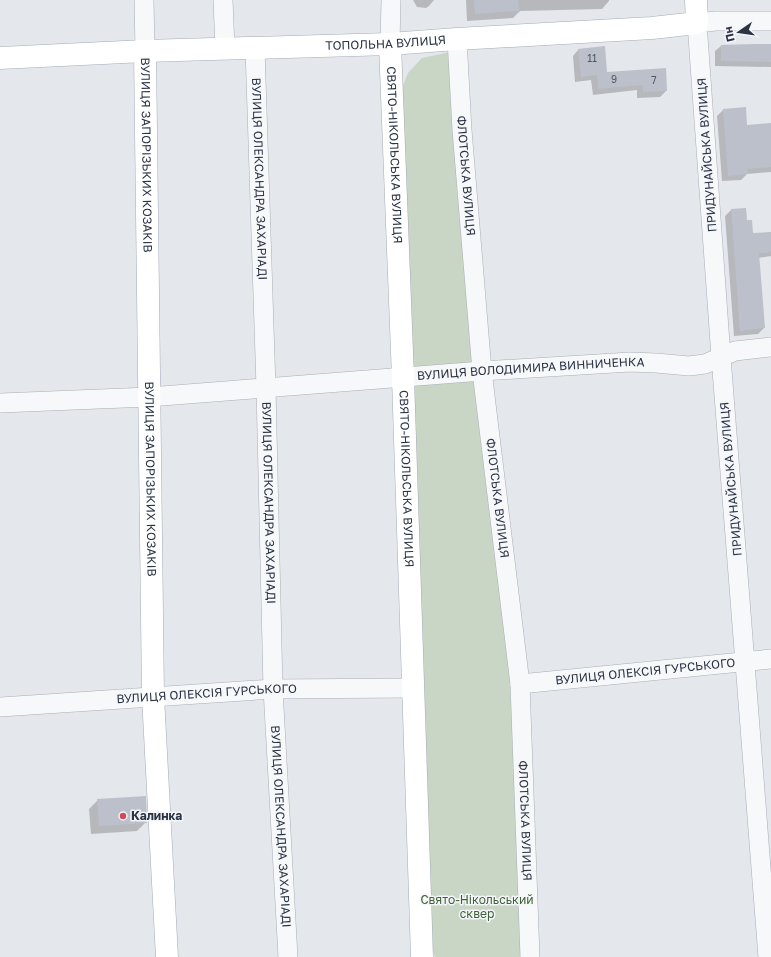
<svg xmlns="http://www.w3.org/2000/svg" width="771" height="957" font-family="'Golos Text',sans-serif">
  <style>
    .green { fill: #c9d6c5 }
    .shadow { fill: #0003 }
    .building { fill: #bbc0ca }
    .lines { fill: none; stroke-linecap: round; stroke-linejoin: round }
    .minor-casing { stroke: #a9aeb7; stroke-width: 20 }
    .major-casing { stroke: #a3abb8; stroke-width: 23 }
    .minor { stroke: #f7f8fa; stroke-width: 19 }
    .major { stroke: #fff; stroke-width: 22 }
    .poi-dot { fill: #d1495b; stroke: #f4f6f9; stroke-width: 1.5 }
    .labels { text-anchor: middle; stroke-width: 3; stroke-linejoin: round; paint-order: stroke }
    .number-label { font-size: 10px; fill: #4f5766 }
    .street-label { font-size: 12px; fill: #2b3445; stroke: #f4f6f9 }
    .poi-label { font-size: 12px; font-weight: bold; fill: #2b3445; stroke: #f4f6f9; text-anchor: start }
    .park-label { font-size: 12px; fill: #3f6138; stroke: #f4f6f9 }
  </style>
  <rect width="100%" height="100%" fill="#e4e7ec"/>
  <polygon class="green" points="450,52 513,695 524,945 520,957 435,957 433,950 399,95 408,73 422,58"/>
  <g class="shadow">
    <polygon points="413,0 434,0 429,6 426,8 417,7"/>
    <polygon points="466,0 609,0 609,1 602,9 520,11 513,18 467,21"/>
    <polygon points="771,45 771,67 715,66 715,51 721,46"/>
    <polygon points="578,50 606,73 666,91 660,97 637,98 637,90 593,95 591,80 575,82 573,56"/>
    <polygon points="723,110 746,126 771,124 771,172 747,174 741,180 722,181 717,116"/>
    <polygon points="731,210 746,221 752,235 771,233 771,256 758,258 764,328 758,334 734,336 725,216"/>
    <polygon points="98,800 146,822 137,831 91,834 89,809"/>
  </g>
  <g class="building">
    <polygon points="474,0 518,0 519,11 475,14"/>
    <polygon points="755,44 771,44 771,62 721,61 721,45"/>
    <polygon points="605,46 607,72 666,68 667,91 643,92 643,85 598,89 597,75 581,77 578,49"/>
    <polygon points="746,107 747,125 771,123 771,167 747,169 748,174 728,176 723,109"/>
    <polygon points="746,208 747,220 752,220 753,233 771,232 771,251 769,251 769,253 759,253 765,328 740,331 731,209"/>
    <polygon points="146,796 147,823 99,826 97,799"/>
  </g>
  <g class="lines">
    <g class="minor-casing">
      <g id="minor">
        <polyline points="144,0 145,51"/>
        <polyline points="223,0 225,49"/>
        <path id="s1" d="M457,39L462,130L482,371L520,684L530,957"/>
        <polyline points="390,44 391,0"/>
        <path id="s2" d="M255,48L266,388L273,689L288,957"/>
        <path id="s3" d="M0,403L149,397L482,371L630,362L656,363L689,366L705,364L735,351L771,347"/>
        <path id="s4" d="M520,684L771,659"/>
        <path id="s5" d="M0,707L273,689L413,688"/>
        <polyline points="768,957 721,357 697,23 716,21 771,21"/>
      </g>
    </g>
    <g class="major-casing">
      <g id="major">
        <path id="s6" d="M390,44L403,378L422,957"/>
        <path id="s7" d="M145,51L153,697L167,957"/>
        <path id="s8" d="M0,58L145,51L390,44L457,39L652,28L697,23L696,0"/>
      </g>
    </g>
    <use href="#minor" class="minor"/>
    <use href="#major" class="major"/>
  </g>
  <circle class="poi-dot" cx="123" cy="816" r="4"/>
  <g class="labels">
    <g class="number-label">
      <text x="592" y="62">11</text>
      <text x="614" y="83">9</text>
      <text x="654" y="84">7</text>
    </g>
    <g class="street-label">
      <text dy="4" stroke="none"><textPath href="#s8" startOffset="386">ТОПОЛЬНА ВУЛИЦЯ</textPath></text>
      <text dy="4" stroke="none"><textPath href="#s7" startOffset="104">ВУЛИЦЯ ЗАПОРІЗЬКИХ КОЗАКІВ</textPath></text>
      <text dy="4" stroke="none"><textPath href="#s6" startOffset="111">СВЯТО-НІКОЛЬСЬКА ВУЛИЦЯ</textPath></text>
      <text transform="translate(707 155) rotate(-94)" y="4">ПРИДУНАЙСЬКА ВУЛИЦЯ</text>
      <text dy="4" stroke="none"><textPath href="#s1" startOffset="137">ФЛОТСЬКА ВУЛИЦЯ</textPath></text>
      <text dy="4" stroke="none"><textPath href="#s2" startOffset="131">ВУЛИЦЯ ОЛЕКСАНДРА ЗАХАРІАДІ</textPath></text>
      <text dy="4" stroke="none"><textPath href="#s3" startOffset="532">ВУЛИЦЯ ВОЛОДИМИРА ВИННИЧЕНКА</textPath></text>
      <text dy="4" stroke="none"><textPath href="#s6" startOffset="435">СВЯТО-НІКОЛЬСЬКА ВУЛИЦЯ</textPath></text>
      <text dy="4" stroke="none"><textPath href="#s7" startOffset="428">ВУЛИЦЯ ЗАПОРІЗЬКИХ КОЗАКІВ</textPath></text>
      <text transform="translate(731 479) rotate(-95)" y="4">ПРИДУНАЙСЬКА ВУЛИЦЯ</text>
      <text dy="4" stroke="none"><textPath href="#s1" startOffset="461">ФЛОТСЬКА ВУЛИЦЯ</textPath></text>
      <text dy="4" stroke="none"><textPath href="#s2" startOffset="455">ВУЛИЦЯ ОЛЕКСАНДРА ЗАХАРІАДІ</textPath></text>
      <text dy="4" stroke="none"><textPath href="#s4" startOffset="126">ВУЛИЦЯ ОЛЕКСІЯ ГУРСЬКОГО</textPath></text>
      <text dy="4" stroke="none"><textPath href="#s5" startOffset="207">ВУЛИЦЯ ОЛЕКСІЯ ГУРСЬКОГО</textPath></text>
      <text dy="4" stroke="none"><textPath href="#s1" startOffset="785">ФЛОТСЬКА ВУЛИЦЯ</textPath></text>
      <text dy="4" stroke="none"><textPath href="#s2" startOffset="779">ВУЛИЦЯ ОЛЕКСАНДРА ЗАХАРІАДІ</textPath></text>
    </g>
    <g class="poi-label">
      <text x="131" y="820">Калинка</text>
    </g>
    <g class="park-label">
      <text x="477" y="904">Свято-Нікольський<tspan x="477" dy="14">сквер</tspan></text>
    </g>
  </g>
  <g transform="translate(739 32) rotate(257)" stroke="#f4f6f9" stroke-width="3" paint-order="stroke">
  <path d="M0-3L7 15L0 10L-7 15Z" fill="#2b3445"/>
  <text y="-6" font-size="11" font-weight="bold" text-anchor="middle" fill="#2b3445">Пн</text>
  </g>
</svg>
